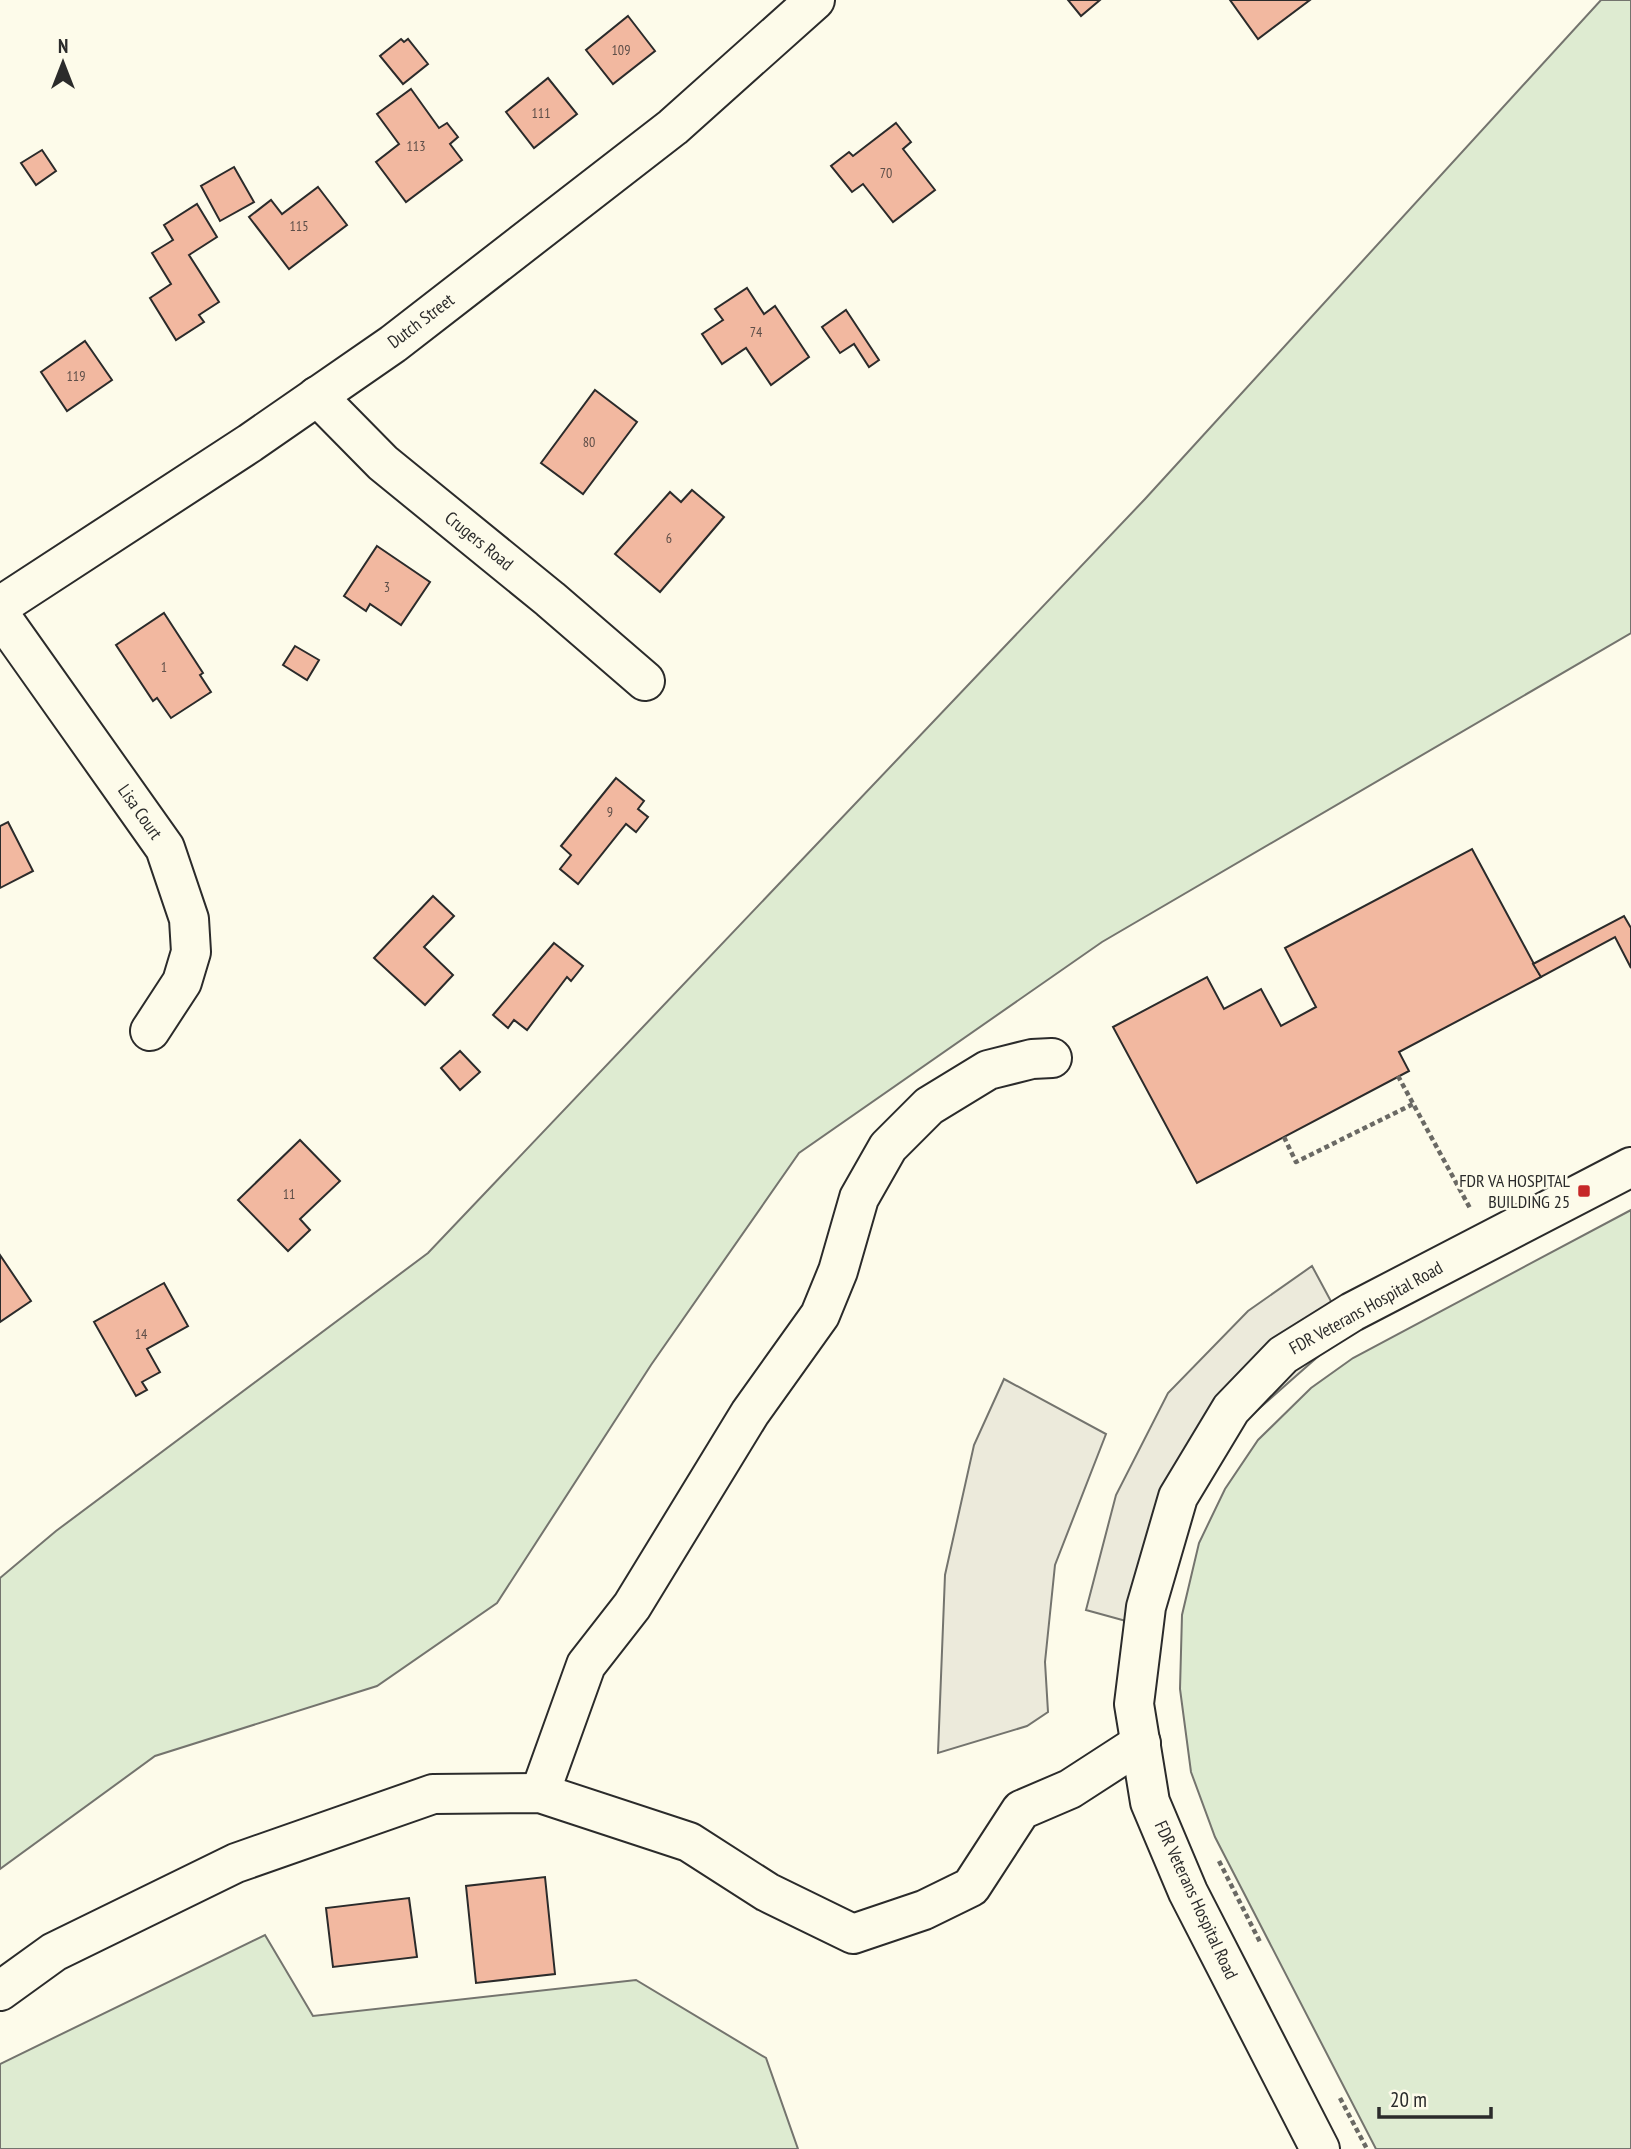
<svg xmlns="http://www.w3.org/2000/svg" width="1631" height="2149" font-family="'PT Sans Narrow',sans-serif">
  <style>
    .green { fill: #deebd1; stroke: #74746e; stroke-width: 2 }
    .parking { fill: #eceadb; stroke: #74746e; stroke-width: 2 }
    .building { fill: #f2b8a0; stroke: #2b2b2b; stroke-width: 2 }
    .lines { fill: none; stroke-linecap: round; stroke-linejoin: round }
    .minor-casing { stroke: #2b2b2b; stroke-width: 42 }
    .path { stroke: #6a6964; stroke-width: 4.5; stroke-dasharray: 5 3.5; stroke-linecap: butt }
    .minor { stroke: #fdfbea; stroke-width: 38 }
    .poi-dot { fill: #c62828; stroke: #fdfbea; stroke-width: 2.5 }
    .labels { text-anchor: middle; stroke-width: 5; stroke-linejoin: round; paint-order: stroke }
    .number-label { font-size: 14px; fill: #5d4e48 }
    .street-label { font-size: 18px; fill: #2b2b2b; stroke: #fdfbea }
    .poi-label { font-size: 18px; fill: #2b2b2b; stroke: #fdfbea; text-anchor: end }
  </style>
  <rect width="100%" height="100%" fill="#fdfbea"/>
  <g class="green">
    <polygon points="1601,0 1631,0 1631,633 1102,942 799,1153 651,1365 497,1603 377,1686 155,1756 0,1869 0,1578 56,1531 428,1253 1145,499"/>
    <polygon points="1631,1210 1631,2149 1376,2149 1215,1837 1191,1772 1180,1689 1182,1615 1199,1543 1225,1489 1258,1440 1311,1388 1353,1358"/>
    <polygon points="265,1935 313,2016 636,1980 766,2058 798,2149 0,2149 0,2064"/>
  </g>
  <g class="parking">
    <polygon points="1312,1266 1347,1331 1238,1427 1186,1512 1155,1629 1086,1610 1116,1495 1168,1393 1248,1311"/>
    <polygon points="1004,1379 1106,1434 1055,1565 1045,1662 1048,1712 1027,1726 938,1753 945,1575 974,1445"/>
  </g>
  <g class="building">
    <polygon points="1068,0 1100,0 1081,16"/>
    <polygon points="1230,0 1310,0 1258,39"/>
    <polygon points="628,16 655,51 613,84 586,50"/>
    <polygon points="401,39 404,42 408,39 428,64 403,84 380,56"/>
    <polygon points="548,78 577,114 534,148 506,112"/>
    <polygon points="411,89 439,128 447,123 458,137 450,144 462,160 406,202 376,162 399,144 377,114"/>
    <polygon points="896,123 911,142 903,149 935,190 893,222 863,184 852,192 831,166 849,152 853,156"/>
    <polygon points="42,150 56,171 36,185 21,163"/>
    <polygon points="234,167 254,202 220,221 201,186"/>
    <polygon points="318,187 347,225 289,269 249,217 271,200 282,214"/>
    <polygon points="197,204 217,237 189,255 219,302 199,315 204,322 176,340 150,298 171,284 152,253 173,240 164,225"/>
    <polygon points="747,288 764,314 775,306 809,357 771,385 746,348 722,364 702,334 723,320 715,309"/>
    <polygon points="846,310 879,360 869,367 854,344 840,353 822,327"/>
    <polygon points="85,341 112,380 67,411 41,372"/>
    <polygon points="595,390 637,422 583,494 541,463"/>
    <polygon points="692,490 724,517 660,592 615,554 670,492 681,502"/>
    <polygon points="377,546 430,582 401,625 370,604 366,611 344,596"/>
    <polygon points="164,613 203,673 200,675 211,692 171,718 157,698 153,701 116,645"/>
    <polygon points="295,646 319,660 307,680 283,665"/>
    <polygon points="616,778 644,801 638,809 648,817 636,832 626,824 578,884 560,869 571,855 561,846"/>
    <polygon points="8,822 33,871 0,888 0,826"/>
    <polygon points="1472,849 1541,977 1399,1052 1409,1071 1197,1183 1113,1027 1207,977 1224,1009 1261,989 1281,1026 1316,1007 1285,948"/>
    <polygon points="433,896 454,916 424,947 453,975 425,1005 374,958"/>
    <polygon points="1624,916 1631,928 1631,968 1615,937 1541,977 1533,964"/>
    <polygon points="554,943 583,966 571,981 567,977 527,1030 514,1020 508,1028 493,1015"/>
    <polygon points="460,1051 480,1072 460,1090 441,1068"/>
    <polygon points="300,1140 340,1181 300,1219 310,1230 288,1251 238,1200"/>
    <polygon points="0,1255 31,1301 0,1322"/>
    <polygon points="164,1283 188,1326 147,1349 160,1372 142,1382 147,1390 136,1396 94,1322"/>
    <polygon points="545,1877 555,1974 476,1983 466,1886"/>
    <polygon points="409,1898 417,1957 333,1967 326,1908"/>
  </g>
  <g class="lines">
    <g class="minor-casing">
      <g id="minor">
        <polyline points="317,396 383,463 550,599 645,681"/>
        <polyline points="0,606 250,443 393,344 673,127 815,0"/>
        <polyline points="0,615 165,848 189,919 191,952 182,982 150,1031"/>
        <polyline points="540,1793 586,1665 632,1606 750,1413 820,1315 838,1271 859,1198 888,1147 929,1106 988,1070 1032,1059 1052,1058"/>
        <polyline points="0,1991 54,1952 236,1863 433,1794 540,1793 689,1842 767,1892 853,1934 924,1910 971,1887 1021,1810 1070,1789 1141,1743"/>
        <polyline points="1320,2149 1188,1892 1150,1802 1134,1704 1146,1607 1178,1497 1231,1409 1283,1355 1352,1312 1631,1167"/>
      </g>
    </g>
    <g class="path">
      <polyline points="1398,1076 1471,1210"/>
      <polyline points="1284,1137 1296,1162 1413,1104"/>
      <polyline points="1219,1861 1261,1944"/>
      <polyline points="1340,2098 1367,2149"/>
    </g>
    <use href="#minor" class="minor"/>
  </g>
  <rect class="poi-dot" x="1577" y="1184" width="14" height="14" rx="3.5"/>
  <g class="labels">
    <g class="number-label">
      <text x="621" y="55">109</text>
      <text x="541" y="118">111</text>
      <text x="416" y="151">113</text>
      <text x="886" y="178">70</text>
      <text x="299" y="231">115</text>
      <text x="756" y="337">74</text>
      <text x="76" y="381">119</text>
      <text x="589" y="447">80</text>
      <text x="669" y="543">6</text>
      <text x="387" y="592">3</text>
      <text x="164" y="672">1</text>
      <text x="610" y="817">9</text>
      <text x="289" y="1199">11</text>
      <text x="141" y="1339">14</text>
    </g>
    <g class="street-label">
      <text transform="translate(421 321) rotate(-37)" y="6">Dutch Street</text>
      <text transform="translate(479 541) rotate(39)" y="6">Crugers Road</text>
      <text transform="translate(140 812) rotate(55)" y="6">Lisa Court</text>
      <text transform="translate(1366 1308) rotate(-29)" y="6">FDR Veterans Hospital Road</text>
      <text transform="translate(1196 1900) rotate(65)" y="6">FDR Veterans Hospital Road</text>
    </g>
    <g class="poi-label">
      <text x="1570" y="1187">FDR VA HOSPITAL<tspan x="1570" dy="21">BUILDING 25</tspan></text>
    </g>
  </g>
  <g transform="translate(63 63)" stroke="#fdfbea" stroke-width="5" paint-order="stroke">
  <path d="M0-5L12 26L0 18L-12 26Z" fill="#2b2b2b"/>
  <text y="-10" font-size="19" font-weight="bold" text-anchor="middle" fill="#2b2b2b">N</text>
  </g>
  <path d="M1379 2107v10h112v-10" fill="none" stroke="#2b2b2b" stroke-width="3.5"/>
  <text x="1390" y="2107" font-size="21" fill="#2b2b2b" stroke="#fdfbea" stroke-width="5" paint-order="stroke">20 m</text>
</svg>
